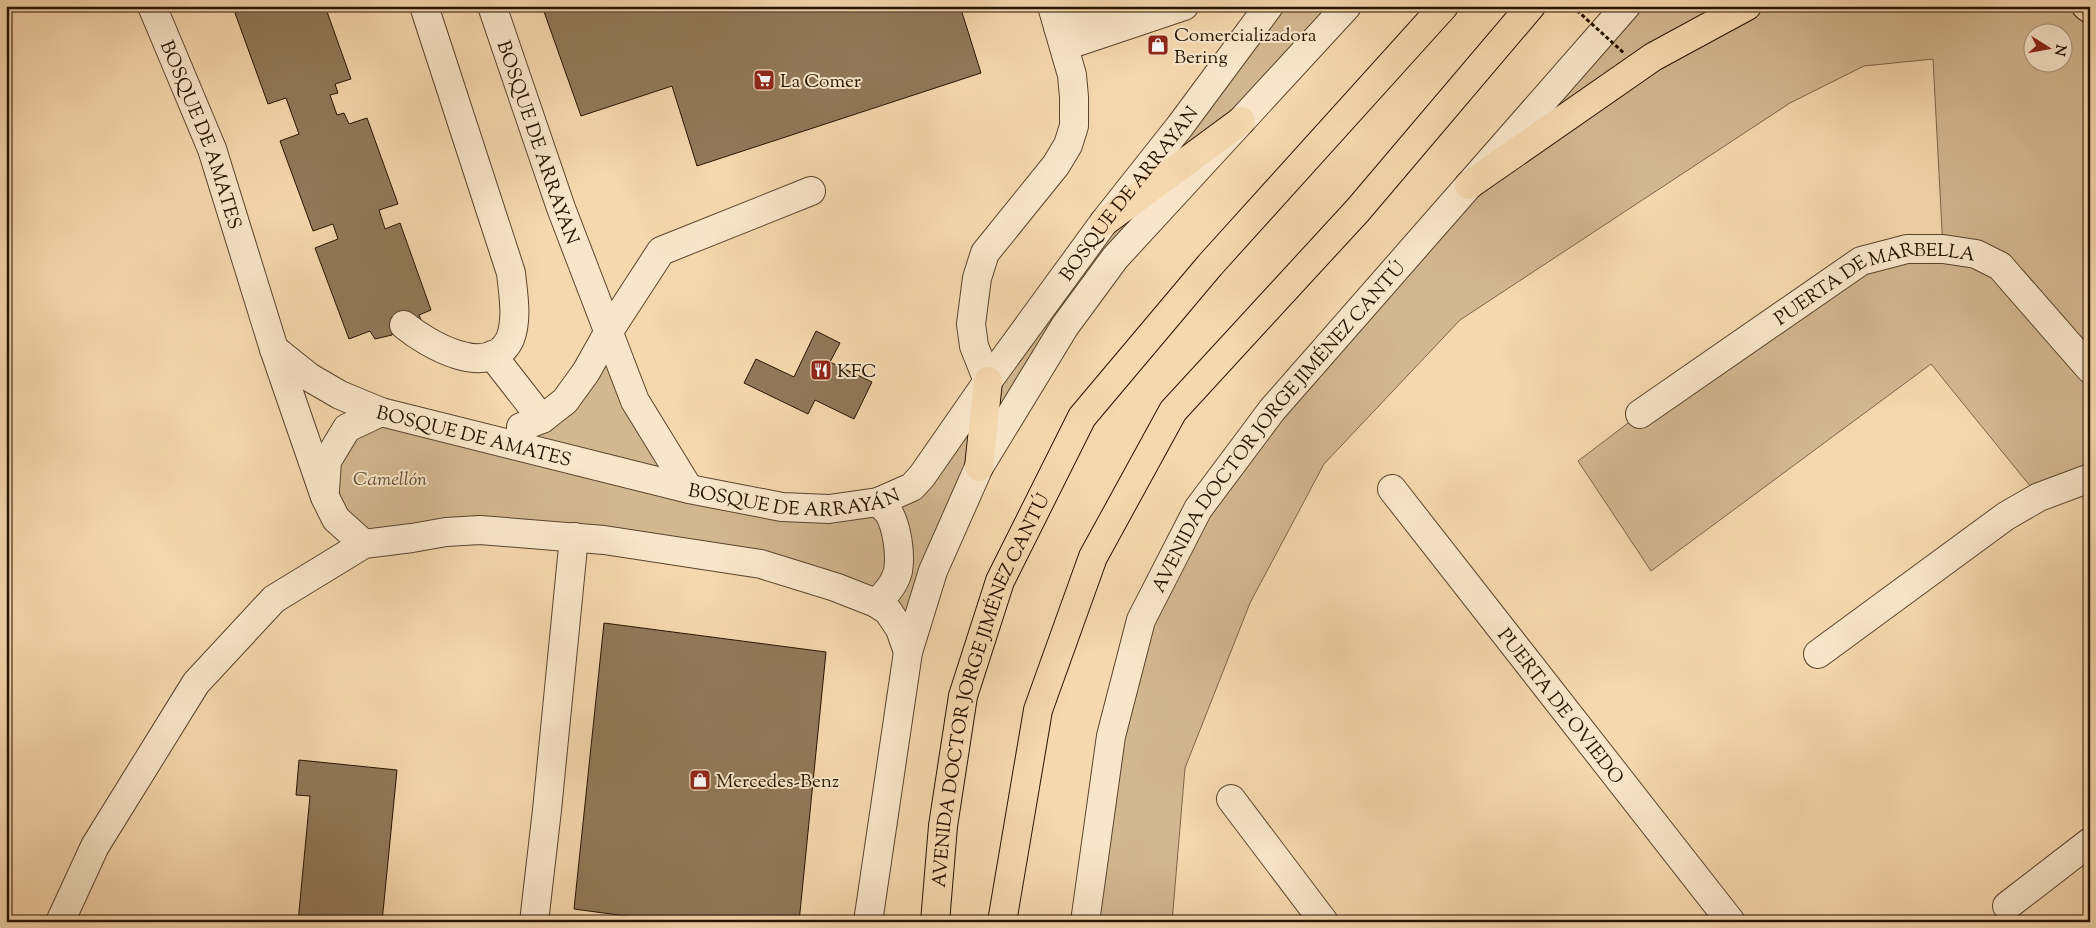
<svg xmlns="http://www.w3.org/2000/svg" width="2096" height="928" font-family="'Sorts Mill Goudy',serif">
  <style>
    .green { fill: #d3b790; stroke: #7c6548; fill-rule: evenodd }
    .building { fill: #92795a; stroke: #261300 }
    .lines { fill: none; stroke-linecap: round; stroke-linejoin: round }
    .minor-casing { stroke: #5a442c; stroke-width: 30 }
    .major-casing { stroke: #261300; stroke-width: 30 }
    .minor { stroke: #f9e6ca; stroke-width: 28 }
    .major { stroke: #f6d8ae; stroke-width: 28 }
    .path-bridge { stroke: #261300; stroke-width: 3; stroke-dasharray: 4 2.5; stroke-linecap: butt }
    .labels { text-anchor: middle; stroke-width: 4; stroke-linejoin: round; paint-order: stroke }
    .poi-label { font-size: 19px; fill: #261300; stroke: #f9e6ca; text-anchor: start }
    .street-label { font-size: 19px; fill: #261300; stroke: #f9e6ca }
    .park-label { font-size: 19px; font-style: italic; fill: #634c32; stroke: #f9e6ca }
  </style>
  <rect width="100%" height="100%" fill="#f6d8ae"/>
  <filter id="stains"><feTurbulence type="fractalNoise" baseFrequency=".004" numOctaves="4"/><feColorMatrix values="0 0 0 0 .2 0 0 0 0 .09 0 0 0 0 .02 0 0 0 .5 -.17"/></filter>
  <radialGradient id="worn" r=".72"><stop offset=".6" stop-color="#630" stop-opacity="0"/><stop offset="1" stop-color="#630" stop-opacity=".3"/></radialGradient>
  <g class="green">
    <polygon points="1269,6 1347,6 1115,257 979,467 908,652 876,603 604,540 364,544 336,519 327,461 381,412 485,436 521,427 542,419 609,331 689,489 782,507 892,497"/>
    <path d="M1626,6H2090V478L2039,497L1931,364L1651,571L1578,461L1640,414L1861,261L1943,249L1933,59L1864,66L1790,103L1460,320L1324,464L1250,603L1185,768L1172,922H1085L1111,736L1198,509ZM2034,32H2064V62H2034Z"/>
  </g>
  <g class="building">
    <polygon points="253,6 325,6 351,79 335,84 338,93 330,95 337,115 344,113 349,124 367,118 398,204 379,210 385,229 400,223 431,310 419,315 421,320 393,330 392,335 375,339 370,331 349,339 315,248 338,239 333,224 313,231 280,141 299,134 286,98 268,104 235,13"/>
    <polygon points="542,6 960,6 981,73 697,166 672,86 581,116"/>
    <polygon points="816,331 840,343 830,362 872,382 854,419 815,400 808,414 744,383 756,359 794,377"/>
    <polygon points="604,623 826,652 799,922 670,922 574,909"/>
    <polygon points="299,760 397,770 382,922 298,922 310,796 296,795"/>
  </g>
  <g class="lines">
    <g class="minor-casing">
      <g id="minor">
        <path id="s1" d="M152,6L212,149L274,349L325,497L336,519L364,544"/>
        <path id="s2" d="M492,6L561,208L635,401L689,489"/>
        <polyline points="1058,27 1118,6"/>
        <polyline points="1065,46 1184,6"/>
        <path d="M404,325C427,344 490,381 510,339C518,319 513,293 511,273L424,6"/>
        <path id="s3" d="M274,349L309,377L340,395L381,412L689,489L782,507L829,509L878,502L912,487L922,476L988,381L1104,222L1180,126L1269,6"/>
        <polyline points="492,355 542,419"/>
        <polyline points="988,381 974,346 971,324 977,278 985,253 1056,165 1068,145 1074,126 1074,97 1072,75 1052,6"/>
        <path id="s4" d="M1640,414L1861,261L1907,249H1943L1976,254L2000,266L2090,369"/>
        <polyline points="521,427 542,419 565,401 586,372 609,331 661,251 811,191"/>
        <path id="s5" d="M1392,489L1731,922"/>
        <polyline points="325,490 327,461 347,428 381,412"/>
        <path d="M876,603C885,595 895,584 898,571C901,554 897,528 889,513C886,509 881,505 878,502"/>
        <polyline points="1818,654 2006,516 2039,497 2090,478"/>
        <polyline points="1231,799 1324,922"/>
        <polyline points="2007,906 2090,842"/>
        <polyline points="60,922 95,846 196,683 274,599 364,544 412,538 446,532 480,530 604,540 761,564 835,587 876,603 888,611 900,629 908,652"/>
        <polyline points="534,922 547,810 574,537"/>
        <polyline points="868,922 908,652 933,571 979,467 1065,326 1115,258 1347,6"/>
        <path id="s6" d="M1085,922L1111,736L1141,620L1198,509L1272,410L1626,6"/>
      </g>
    </g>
    <g class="major-casing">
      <g id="major">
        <polyline points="2086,6 2090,9"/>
        <polyline points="1469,185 1653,57 1747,6"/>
        <polyline points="1104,222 1241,121"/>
        <polyline points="979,467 988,381"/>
        <path id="s7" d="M935,922L943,826L963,696L1000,581L1082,417L1210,265L1444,6"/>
        <polyline points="1002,922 1038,710 1093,557 1173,411 1358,210 1531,6"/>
      </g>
    </g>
    <use href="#minor" class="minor"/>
    <use href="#major" class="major"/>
    <polyline class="path-bridge" points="1572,6 1625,54"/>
  </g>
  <defs>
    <g id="shop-square" transform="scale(1.125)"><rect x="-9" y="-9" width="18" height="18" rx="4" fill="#8f2418" stroke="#f9e6ca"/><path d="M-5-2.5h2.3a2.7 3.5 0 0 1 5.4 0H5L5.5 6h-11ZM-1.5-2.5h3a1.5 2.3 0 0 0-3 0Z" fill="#fff"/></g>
    <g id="supermarket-square" transform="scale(1.125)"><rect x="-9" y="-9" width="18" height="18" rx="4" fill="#8f2418" stroke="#f9e6ca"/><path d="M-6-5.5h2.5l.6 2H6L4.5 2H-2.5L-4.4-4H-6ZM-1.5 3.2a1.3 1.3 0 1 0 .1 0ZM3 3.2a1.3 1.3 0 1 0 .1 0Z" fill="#fff"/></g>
    <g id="restaurant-square" transform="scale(1.125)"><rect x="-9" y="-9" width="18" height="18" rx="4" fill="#8f2418" stroke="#f9e6ca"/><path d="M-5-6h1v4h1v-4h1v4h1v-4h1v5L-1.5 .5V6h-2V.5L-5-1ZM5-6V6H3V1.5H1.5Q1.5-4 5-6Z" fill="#fff"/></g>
  </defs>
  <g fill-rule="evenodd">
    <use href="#shop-square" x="1158" y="45"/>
    <use href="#supermarket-square" x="764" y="80"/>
    <use href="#restaurant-square" x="821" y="370"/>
    <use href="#shop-square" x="700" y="780"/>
  </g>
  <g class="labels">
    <g class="poi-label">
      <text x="1174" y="41">Comercializadora<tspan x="1174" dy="22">Bering</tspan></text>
      <text x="780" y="87">La Comer</text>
      <text x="837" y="377">KFC</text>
      <text x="716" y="787">Mercedes-Benz</text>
    </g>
    <g class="street-label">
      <text dy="7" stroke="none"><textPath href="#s1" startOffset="138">BOSQUE DE AMATES</textPath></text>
      <text dy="7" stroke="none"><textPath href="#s2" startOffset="144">BOSQUE DE ARRAYAN</textPath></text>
      <text dy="7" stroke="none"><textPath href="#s3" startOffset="1036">BOSQUE DE ARRAYAN</textPath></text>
      <text dy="7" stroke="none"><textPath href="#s4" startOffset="275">PUERTA DE MARBELLA</textPath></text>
      <text dy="7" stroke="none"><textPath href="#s6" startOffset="546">AVENIDA DOCTOR JORGE JIMÉNEZ CANTÚ</textPath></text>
      <text dy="7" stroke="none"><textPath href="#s3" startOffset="221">BOSQUE DE AMATES</textPath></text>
      <text dy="7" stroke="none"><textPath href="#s3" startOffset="549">BOSQUE DE ARRAYÁN</textPath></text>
      <text dy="7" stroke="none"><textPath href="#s7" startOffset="240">AVENIDA DOCTOR JORGE JIMÉNEZ CANTÚ</textPath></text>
      <text dy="7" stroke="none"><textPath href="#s5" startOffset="275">PUERTA DE OVIEDO</textPath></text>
    </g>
    <g class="park-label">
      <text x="390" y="485">Camellón</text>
    </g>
  </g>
  <rect width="2096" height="928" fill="none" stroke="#f6d8ae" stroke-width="25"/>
  <rect x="8" y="8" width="2081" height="913" fill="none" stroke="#261300" stroke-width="2.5"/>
  <rect x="12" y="12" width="2071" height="903" fill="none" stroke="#261300"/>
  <g transform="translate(2048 48) rotate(101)"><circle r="24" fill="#f9e6ca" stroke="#a59279"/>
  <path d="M0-4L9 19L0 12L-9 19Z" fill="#8f2418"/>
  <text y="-8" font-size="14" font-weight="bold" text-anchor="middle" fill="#261300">N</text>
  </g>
  <rect width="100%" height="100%" filter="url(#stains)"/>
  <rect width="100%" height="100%" fill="url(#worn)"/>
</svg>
